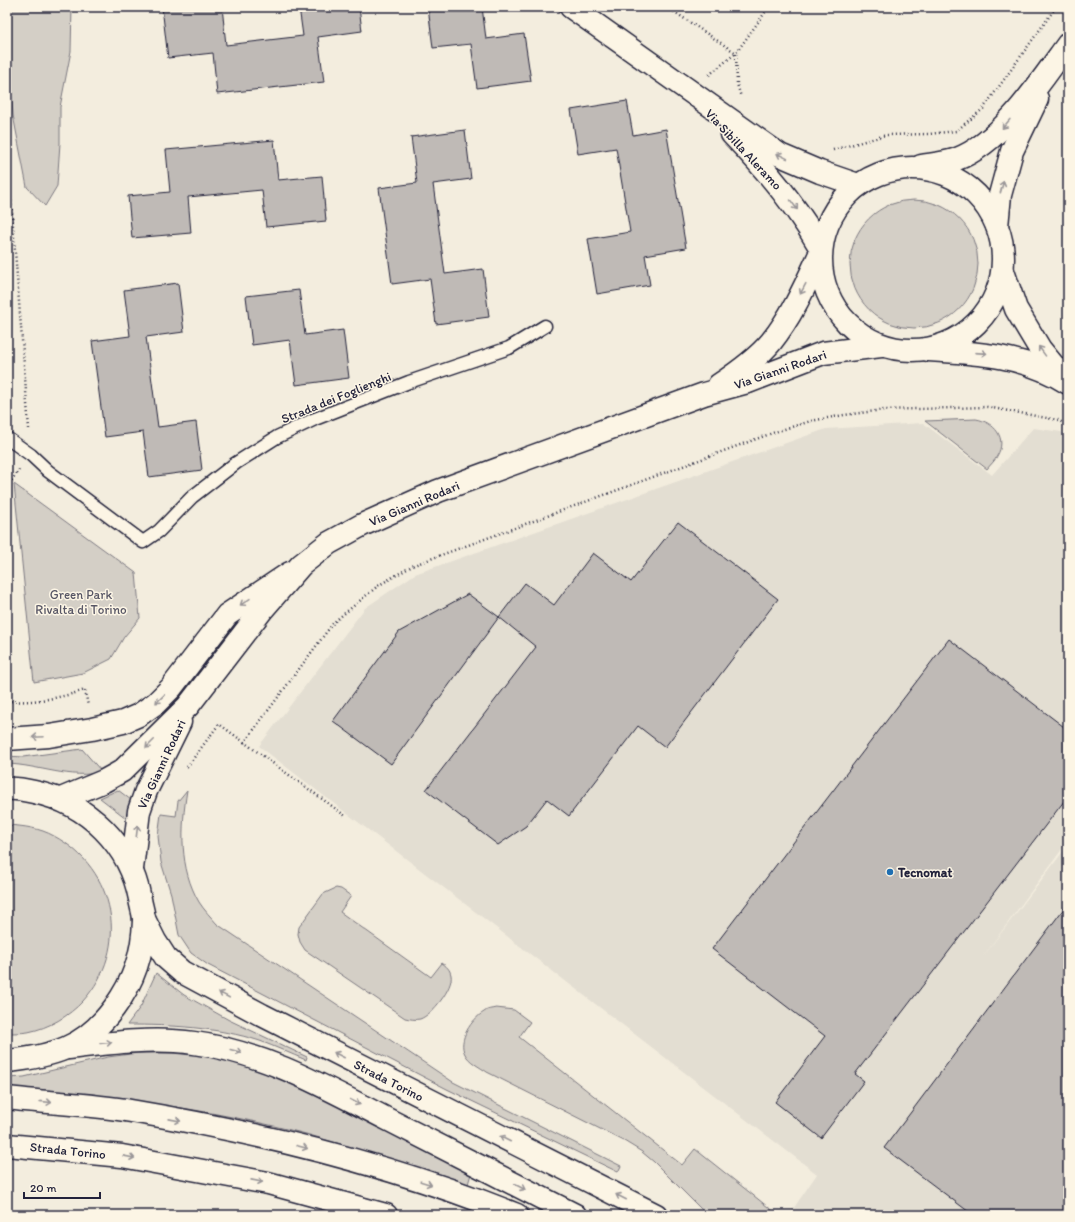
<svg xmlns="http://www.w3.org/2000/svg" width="1075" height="1222" font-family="Itim,sans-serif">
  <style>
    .built { fill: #e3ded2 }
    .green { fill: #d4cfc6; stroke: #7b7880 }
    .building { fill: #bfbab6; stroke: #22223b }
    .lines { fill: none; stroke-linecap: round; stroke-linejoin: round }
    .service-casing { stroke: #22223b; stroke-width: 15 }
    .minor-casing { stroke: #22223b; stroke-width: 25 }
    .tertiary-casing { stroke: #22223b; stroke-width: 25 }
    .primary-casing { stroke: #22223b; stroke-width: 25 }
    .path { stroke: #22223b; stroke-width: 2.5; stroke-dasharray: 1 3; stroke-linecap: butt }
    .service { stroke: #fcf5e5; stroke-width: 12 }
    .minor { stroke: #fcf5e5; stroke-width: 22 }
    .tertiary { stroke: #fcf5e5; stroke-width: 22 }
    .primary { stroke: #fcf5e5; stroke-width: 22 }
    .oneway { stroke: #9a9698 }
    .poi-dot { fill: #1f6fb2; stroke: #fcf5e5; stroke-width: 1.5 }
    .labels { text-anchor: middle; stroke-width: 3; stroke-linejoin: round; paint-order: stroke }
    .street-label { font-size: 13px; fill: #22223b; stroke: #fcf5e5 }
    .park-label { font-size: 13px; fill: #575665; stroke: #fcf5e5 }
    .poi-label { font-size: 13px; font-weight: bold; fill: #22223b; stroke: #fcf5e5; text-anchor: start }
  </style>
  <rect width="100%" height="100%" fill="#f3edde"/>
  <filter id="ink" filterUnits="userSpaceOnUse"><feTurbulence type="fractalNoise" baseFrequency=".025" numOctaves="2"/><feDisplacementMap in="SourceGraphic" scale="8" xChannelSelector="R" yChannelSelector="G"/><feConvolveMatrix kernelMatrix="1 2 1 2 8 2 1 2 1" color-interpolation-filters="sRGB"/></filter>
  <g filter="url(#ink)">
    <polygon class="built" points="923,423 992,475 1033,428 1061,432 1068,437 1068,841 982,958 1068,845 1068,1215 789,1215 817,1174 259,746 365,608 415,574 826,429"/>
    <g class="green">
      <polygon points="7,7 72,7 71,51 60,107 60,143 57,186 45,206 27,187 13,115 7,37"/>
      <circle cx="914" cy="264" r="64"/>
      <path d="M976,419C994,422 1008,438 997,456C995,461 990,465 987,469L925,421Z"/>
      <polygon points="14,484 136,573 140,618 124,637 111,659 83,673 34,682"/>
      <path d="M82,749L102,772C71,780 39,765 7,764V756L23,757Z"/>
      <polygon points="118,790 131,800 126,818 100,798"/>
      <path d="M187,790C181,828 179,868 199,902C204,910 211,917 217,924L453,1082L621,1166L618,1172L447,1089L208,965L191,953L179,935L171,894L161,862L158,836L161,814L176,816L178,801Z"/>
      <path d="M7,825C23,826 40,828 54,836C116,869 131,948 83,1001C69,1016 49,1028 28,1032C21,1033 14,1033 7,1033Z"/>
      <path d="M336,888L341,889L351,896L340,912L431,977L442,963C446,966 450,969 451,975C454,987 432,1015 420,1019C415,1020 410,1019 405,1018L305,950L300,942L298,934L299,927L323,894Z"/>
      <path d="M156,973L184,995L229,1020L307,1057L306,1060C291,1054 276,1047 260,1041C217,1027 171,1025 127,1025L141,1006Z"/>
      <path d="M496,1008L514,1010L530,1022L519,1037L682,1165L695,1149L778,1215H707L654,1162L642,1152L624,1141L487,1072C480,1067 469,1062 465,1054C457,1040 472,1019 484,1012C487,1009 492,1009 496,1008Z"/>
      <path d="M138,1053H172L210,1057L249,1065L286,1079L471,1174L468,1184C414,1167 360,1149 306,1134C208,1108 107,1096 7,1087V1078L24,1077L108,1057Z"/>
    </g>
    <g class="building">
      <polygon points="162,7 222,7 226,45 303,36 299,7 359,7 362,31 318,37 324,82 217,94 213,53 168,58"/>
      <polygon points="428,7 482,7 486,39 524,34 531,81 477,88 471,44 433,48"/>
      <polygon points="627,101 633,135 666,129 686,248 645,255 650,285 597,294 588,239 630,232 616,148 578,154 571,110"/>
      <polygon points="465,130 471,179 433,184 445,274 483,269 489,317 436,324 430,279 392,284 379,188 417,183 411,137"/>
      <polygon points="274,140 278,180 322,176 326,221 266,227 262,190 188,197 191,233 132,238 128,196 170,192 166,150"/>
      <polygon points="178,283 184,332 146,337 158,427 196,422 202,470 149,477 143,432 105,437 92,341 130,336 124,290"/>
      <polygon points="299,290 305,335 343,330 349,378 296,385 290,340 252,345 246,296"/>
      <polygon points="678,522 778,599 665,747 638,726 569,816 547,799 526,826 498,845 426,790 536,647 499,617 525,583 554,605 593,553 631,582"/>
      <polygon points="468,594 499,617 391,764 333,721 399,632"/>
      <polygon points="949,639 1068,730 1068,796 855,1074 864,1081 821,1138 775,1102 825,1036 712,949"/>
      <polygon points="1068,903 1068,1215 973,1215 884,1148"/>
    </g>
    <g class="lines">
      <g class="service-casing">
        <polyline id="service" points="7,438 31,455 48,471 143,542 159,531 192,497 236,463 277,437 315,419 409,382 509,348 545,326"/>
      </g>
      <g class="minor-casing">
        <g id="minor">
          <polyline points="571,7 780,155 820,172 858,185"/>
          <path d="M732,134C766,169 796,205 820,247"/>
          <polyline points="1003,271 1016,309 1040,349 1063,377"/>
          <path d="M928,350C978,353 1024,355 1068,383"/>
          <polyline points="7,739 49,736 92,729 123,722 139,715 156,703 171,688 227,615 290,573"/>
          <polyline points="7,1145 122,1156 268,1183 386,1215"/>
        </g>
      </g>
      <g class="tertiary-casing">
        <g id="tertiary">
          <path d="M921,166C933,164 946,163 957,159C1001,143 1041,81 1068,44"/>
          <circle cx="912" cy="259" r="91"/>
          <polyline points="997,226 1000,195 1012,151 1037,99"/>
          <path d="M719,385C737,373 757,359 771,342C792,316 806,284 820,254"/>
          <polyline points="61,799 104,781 122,771 188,706 262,610 301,565 329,543 362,525 438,491 704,394 748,382 823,353 881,346"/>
          <polyline points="132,869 139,811 146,791 180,722"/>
        </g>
      </g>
      <g class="primary-casing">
        <g id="primary">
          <path d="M7,789C16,788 25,790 34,792C88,803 130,845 140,899C141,906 144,914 144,920C143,954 134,981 114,1008C102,1024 85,1040 66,1048C47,1056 28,1059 7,1061"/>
          <polyline points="144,919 155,941 166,958 182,972 262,1015 656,1215"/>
          <path d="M68,1048C109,1043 153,1037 194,1043C264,1052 325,1087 387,1119C450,1151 512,1183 575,1215"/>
          <path d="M7,1098C48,1103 90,1104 131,1111C262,1133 393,1165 517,1215"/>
        </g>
      </g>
      <g class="path">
        <polyline points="667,7 736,53 737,84 741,97"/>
        <polyline points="709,75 736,53 769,7"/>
        <polyline points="7,149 29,429"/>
        <polyline points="833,150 886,135 929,134 956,131 983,109 1056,7"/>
        <polyline points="7,487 19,470"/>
        <path d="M7,701C33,703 60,698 85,690L88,706"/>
        <polyline points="244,743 334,622 379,585 414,565 778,431 811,421 844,415 884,410 987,407 1058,420 1068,426"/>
        <polyline points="187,767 219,724 347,817"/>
      </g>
      <use href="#service" class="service"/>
      <use href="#minor" class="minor"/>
      <use href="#tertiary" class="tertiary"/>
      <use href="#primary" class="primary"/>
    </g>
    <defs><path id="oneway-shaft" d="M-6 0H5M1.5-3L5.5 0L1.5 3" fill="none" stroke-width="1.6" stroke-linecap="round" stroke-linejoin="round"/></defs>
    <g class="oneway">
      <use href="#oneway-shaft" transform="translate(1006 124) rotate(130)"/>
      <use href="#oneway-shaft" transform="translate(782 156) rotate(-154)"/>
      <use href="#oneway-shaft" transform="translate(1002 187) rotate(-74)"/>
      <use href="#oneway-shaft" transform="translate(794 205) rotate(54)"/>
      <use href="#oneway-shaft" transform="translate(803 289) rotate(118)"/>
      <use href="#oneway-shaft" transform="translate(1042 351) rotate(-126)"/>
      <use href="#oneway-shaft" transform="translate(981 353) rotate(4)"/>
      <use href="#oneway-shaft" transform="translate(245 602) rotate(146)"/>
      <use href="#oneway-shaft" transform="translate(160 699) rotate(136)"/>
      <use href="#oneway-shaft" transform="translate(38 737) rotate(177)"/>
      <use href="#oneway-shaft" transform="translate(150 744) rotate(135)"/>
      <use href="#oneway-shaft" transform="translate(137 831) rotate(-83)"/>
      <use href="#oneway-shaft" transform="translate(224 995) rotate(-152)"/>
      <use href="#oneway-shaft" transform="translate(106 1043) rotate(-5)"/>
      <use href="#oneway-shaft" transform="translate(236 1051) rotate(15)"/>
      <use href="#oneway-shaft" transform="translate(339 1055) rotate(-153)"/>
      <use href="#oneway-shaft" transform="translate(46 1102) rotate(6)"/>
      <use href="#oneway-shaft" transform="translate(355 1102) rotate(27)"/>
      <use href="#oneway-shaft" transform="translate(175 1120) rotate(11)"/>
      <use href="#oneway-shaft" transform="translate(505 1139) rotate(-153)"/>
      <use href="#oneway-shaft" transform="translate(302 1147) rotate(15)"/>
      <use href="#oneway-shaft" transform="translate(129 1157) rotate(11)"/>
      <use href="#oneway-shaft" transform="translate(257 1181) rotate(11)"/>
      <use href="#oneway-shaft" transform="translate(426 1183) rotate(18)"/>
      <use href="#oneway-shaft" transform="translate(520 1187) rotate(27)"/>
      <use href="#oneway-shaft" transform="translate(621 1197) rotate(-153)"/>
    </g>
  </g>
  <circle class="poi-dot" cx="890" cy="872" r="4"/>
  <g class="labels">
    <g class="street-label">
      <text transform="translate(744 149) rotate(47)" y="5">Via Sibilla Aleramo</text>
      <text transform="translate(780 369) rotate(-19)" y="5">Via Gianni Rodari</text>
      <text transform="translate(336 397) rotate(-22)" y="5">Strada dei Foglienghi</text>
      <text transform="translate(414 503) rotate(-23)" y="5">Via Gianni Rodari</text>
      <text transform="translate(161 764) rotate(-65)" y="5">Via Gianni Rodari</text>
      <text transform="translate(389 1080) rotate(27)" y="5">Strada Torino</text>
      <text transform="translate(68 1150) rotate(6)" y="5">Strada Torino</text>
    </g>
    <g class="park-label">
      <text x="81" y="599">Green Park<tspan x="81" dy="15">Rivalta di Torino</tspan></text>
    </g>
    <g class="poi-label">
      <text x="898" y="877">Tecnomat</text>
    </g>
  </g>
  <rect width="1075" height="1222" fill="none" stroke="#fcf5e5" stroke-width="24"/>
  <rect x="12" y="12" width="1051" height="1198" fill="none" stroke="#22223b" stroke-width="1.5" filter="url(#ink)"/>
  <path d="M24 1192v6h76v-6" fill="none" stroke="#22223b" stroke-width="2"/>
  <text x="30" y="1192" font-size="12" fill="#22223b" stroke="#fcf5e5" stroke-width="3" paint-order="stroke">20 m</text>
</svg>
